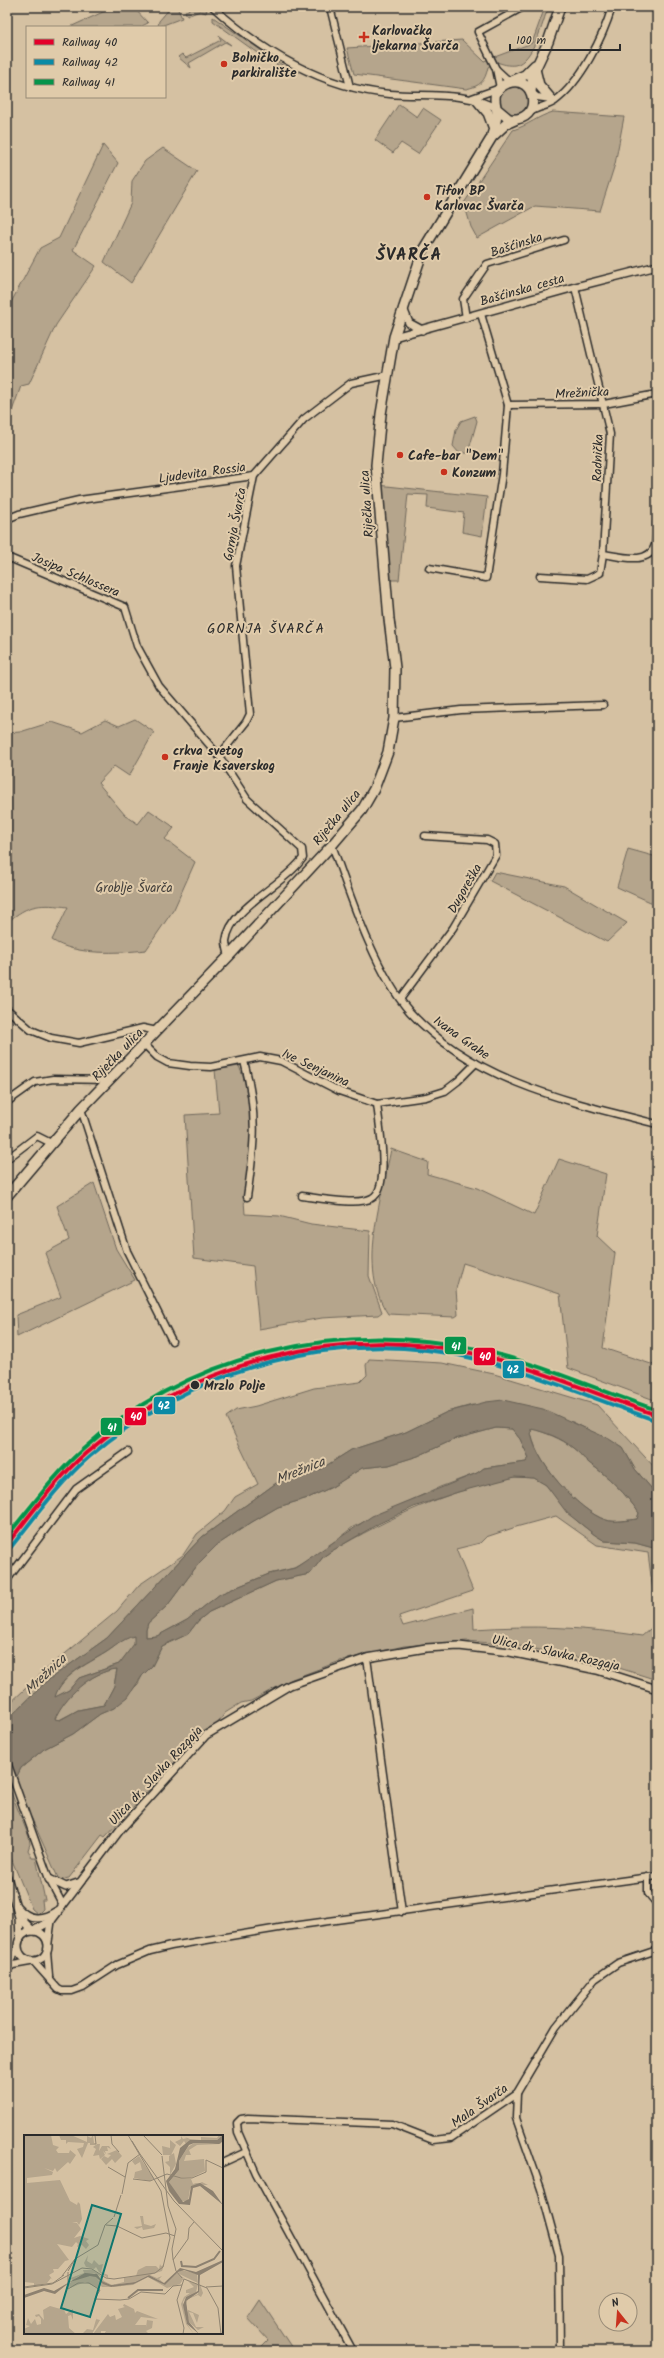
<svg xmlns="http://www.w3.org/2000/svg" width="664" height="2358" font-family="Kalam,sans-serif">
  <style>
    .green { fill: #b5a58c; stroke: #70685c; fill-rule: evenodd }
    .water { fill: #8d8170; stroke: #665f54; fill-rule: evenodd }
    .lines { fill: none; stroke-linecap: round; stroke-linejoin: round }
    .minor-casing { stroke: #2b2b2b; stroke-width: 9 }
    .tertiary-casing { stroke: #2b2b2b; stroke-width: 10 }
    .primary-casing { stroke: #2b2b2b; stroke-width: 12 }
    .minor { stroke: #e0cbaa; stroke-width: 6 }
    .tertiary { stroke: #e0cbaa; stroke-width: 7 }
    .primary { stroke: #e0cbaa; stroke-width: 9 }
    .rail-1-casing { stroke: #e0cbaa; stroke-width: 7 }
    .rail-2-casing { stroke: #e0cbaa; stroke-width: 7 }
    .rail-3-casing { stroke: #e0cbaa; stroke-width: 7 }
    .rail-1 { stroke: #e4002b; stroke-width: 4 }
    .rail-2 { stroke: #0b8aa5; stroke-width: 4 }
    .rail-3 { stroke: #06944b; stroke-width: 4 }
    .poi-dot { fill: #c8321e; stroke: #e0cbaa; stroke-width: 1.5 }
    .stop-dot { fill: #2b2b2b; stroke: #e0cbaa; stroke-width: 1.5 }
    .labels { text-anchor: middle; stroke-width: 4; stroke-linejoin: round; paint-order: stroke }
    .poi-label { font-size: 13px; font-weight: bold; fill: #2b2b2b; stroke: #e0cbaa; text-anchor: start }
    .street-label { font-size: 13px; fill: #2b2b2b; stroke: #e0cbaa }
    .park-label { font-size: 13px; fill: #403d3a; stroke: #e0cbaa }
    .stop-label { font-size: 13px; font-weight: bold; fill: #2b2b2b; stroke: #e0cbaa; text-anchor: start }
    .neighbourhood-label { font-size: 14px; letter-spacing: 1px; fill: #2b2b2b; stroke: #e0cbaa }
    .water-label { font-size: 14px; font-style: italic; fill: #44403c; stroke: #e0cbaa }
    .district-label { font-size: 17px; font-weight: bold; letter-spacing: 1px; fill: #2b2b2b; stroke: #e0cbaa }
    .inset-river { fill: none; stroke: #8d8170; stroke-width: 2 }
    .inset-road { fill: none; stroke: #918572; stroke-width: 1 }
    .view { fill: #0f766e; fill-opacity: 0.15; stroke: #0f766e; stroke-width: 2 }
    .inset-edge { fill: none; stroke: #2b2b2b; stroke-width: 2 }
    .line-badge { stroke: #e0cbaa; stroke-width: 1.5 }
    .badge-label { font-size: 11px; text-anchor: middle; font-weight: bold; fill: #fff }
  </style>
  <rect width="100%" height="100%" fill="#d5c1a2"/>
  <filter id="ink" filterUnits="userSpaceOnUse"><feTurbulence type="fractalNoise" baseFrequency=".025" numOctaves="2"/><feDisplacementMap in="SourceGraphic" scale="8" xChannelSelector="R" yChannelSelector="G"/><feConvolveMatrix kernelMatrix="1 2 1 2 8 2 1 2 1" color-interpolation-filters="sRGB"/></filter>
  <g filter="url(#ink)">
    <g class="green">
      <polygon points="114,7 133,7 148,23 140,27 70,27"/>
      <polygon points="171,7 177,7 182,18 158,27 159,21"/>
      <polygon points="188,7 204,7 207,10 206,13 200,11 187,16 185,11 189,10"/>
      <path d="M545,7H548C543,22 533,62 515,65C509,66 502,64 497,62L488,67C485,82 480,86 466,89L354,74L347,48L462,40L484,61L532,43Z"/>
      <polygon points="213,17 288,69 288,71 260,55 213,21"/>
      <polygon points="219,36 231,45 225,42 189,63 191,68 178,57 182,54 186,58 221,40"/>
      <circle cx="514" cy="100" r="14"/>
      <polygon points="399,104 417,117 423,108 441,120 418,154 401,143 393,153 375,140"/>
      <path d="M553,112L624,117L615,164L600,211L535,206L477,238L471,227L464,203L513,130C529,125 538,116 553,112Z"/>
      <polygon points="103,145 118,163 73,250 96,266 56,325 29,384 21,386 7,425 7,310 40,248 59,238"/>
      <polygon points="163,148 197,171 131,283 104,262 131,203 132,181 145,161"/>
      <polygon points="475,416 477,421 468,453 459,453 453,446 456,430 461,421"/>
      <polygon points="378,485 487,497 482,536 462,532 464,513 427,508 428,495 408,494 399,580 385,580"/>
      <path d="M135,719L154,732L129,776L114,766L98,783L125,815L138,824L149,810L171,825L174,828L165,839L195,862L174,909L146,950C119,953 76,956 52,940L68,907C42,904 28,903 7,923V733L20,732L52,722L82,732L105,720L119,726Z"/>
      <polygon points="628,849 657,857 657,905 617,887"/>
      <polygon points="495,872 564,886 627,923 607,942 490,881"/>
      <path d="M239,1066C248,1089 255,1116 252,1141C249,1165 242,1189 245,1214L279,1216L311,1224L370,1231L369,1276L382,1312L378,1315L322,1318L259,1329L253,1266L194,1258L185,1115L219,1113L215,1070Z"/>
      <path d="M391,1149L428,1162L427,1174L477,1188L534,1215L559,1159L606,1174L597,1236L615,1253L603,1348L657,1366V1401L568,1368L560,1294L463,1263L456,1289L458,1315L455,1317L388,1314C357,1269 382,1198 391,1149Z"/>
      <polygon points="94,1183 116,1249 135,1280 17,1337 16,1315 61,1297 45,1253 69,1240 57,1206"/>
      <polygon points="369,1359 442,1363 494,1374 597,1405 657,1470 657,1495 635,1469 623,1448 573,1422 472,1405 447,1412 406,1432 351,1450 321,1469 279,1481 202,1537 107,1638 47,1681 7,1720 7,1706 43,1672 117,1611 139,1585 183,1555 197,1534 225,1511 235,1497 258,1484 226,1417 236,1410 256,1406 314,1388 360,1382 367,1375 366,1365"/>
      <polygon points="496,1428 512,1429 520,1439 529,1458 526,1462 484,1468 477,1473 440,1487 353,1527 314,1557 294,1568 269,1574 220,1594 187,1620 157,1636 146,1637 146,1630 148,1623 167,1606 199,1563 217,1545 252,1522 278,1507 308,1498 332,1487 362,1468 389,1465 418,1456 455,1439"/>
      <path d="M531,1428C545,1433 561,1438 573,1448C579,1452 583,1458 589,1463C608,1476 626,1494 639,1513L637,1519C628,1520 615,1523 606,1520C579,1512 530,1457 531,1428Z"/>
      <path d="M515,1477L534,1478L546,1485L577,1521L595,1535L605,1541L635,1543L657,1549V1680L597,1661L514,1645L467,1641L404,1646L343,1660L292,1679L251,1701L241,1703L225,1713L215,1727L189,1747L105,1837L102,1835L69,1878L59,1880L32,1819L29,1814L16,1778L21,1768L44,1749L73,1734L100,1714L114,1708L138,1684L142,1676L152,1666L162,1646L188,1634L198,1621L209,1612L276,1581L310,1574L323,1557L330,1552C390,1517 446,1491 515,1477ZM556,1516L597,1545L648,1553L657,1623L642,1636C584,1627 532,1625 474,1629L473,1608L403,1626L399,1616L473,1591L456,1549L480,1543L486,1537L516,1527Z"/>
      <path d="M134,1635L135,1644L119,1664L79,1678L69,1690L54,1698C62,1675 86,1665 105,1653C115,1647 122,1639 134,1635Z"/>
      <path d="M117,1669L114,1686L104,1705L78,1710L59,1720H54C63,1697 92,1671 117,1669Z"/>
      <polygon points="10,1790 29,1837 30,1844 28,1850 32,1858 36,1858 45,1900 42,1900 43,1909 38,1914 32,1909 7,1848 7,1796"/>
      <path d="M7,1906C12,1921 14,1934 7,1949Z"/>
      <polygon points="260,2300 292,2348 289,2351 257,2351 268,2340 248,2318"/>
    </g>
    <path class="water" d="M503,1400L543,1409L609,1439L623,1448L635,1469L657,1495V1549L635,1543L605,1541L595,1535L567,1513L546,1485L534,1478L515,1477L458,1492L414,1507L378,1524L330,1552L323,1557L310,1574L276,1581L209,1612L198,1621L188,1634L162,1646L152,1666L142,1676L128,1697L114,1708L100,1714L73,1734L44,1749L21,1768L7,1796V1720L47,1681L107,1638L202,1537L279,1481L321,1469L351,1450L406,1432L447,1412L486,1402ZM496,1428L512,1429L520,1439L529,1458L526,1462L484,1468L477,1473L372,1516L295,1568L269,1574L220,1594L187,1620L157,1636L146,1637V1630L148,1623L167,1606L199,1563L217,1545L252,1522L278,1507L308,1498L332,1487L362,1468L389,1465L418,1456L455,1439ZM531,1429C545,1432 562,1438 573,1448C579,1452 583,1458 589,1463C608,1476 626,1494 639,1513L637,1519C628,1520 615,1523 606,1520C579,1512 530,1457 531,1429ZM134,1636V1644L119,1664L79,1678L69,1690L55,1697C61,1675 87,1664 105,1653C115,1647 122,1639 134,1636ZM117,1669L114,1686L104,1705L78,1710L60,1720L55,1719C63,1698 92,1671 117,1669Z"/>
    <g class="lines">
      <g class="minor-casing">
        <g id="minor">
          <path d="M213,7C261,51 323,88 390,94C422,97 469,91 497,109"/>
          <polyline points="330,7 350,87"/>
          <polyline points="496,69 510,82"/>
          <polyline points="531,92 537,97 551,99"/>
          <polyline points="472,98 500,88 496,69 478,32 523,7"/>
          <path d="M530,112C538,107 548,106 555,101C581,82 603,37 612,7"/>
          <polyline points="466,318 463,299 487,264 564,240"/>
          <polyline points="508,405 604,404 657,394"/>
          <polyline points="7,519 19,514 79,500 254,476 304,419 351,383 388,375"/>
          <path d="M603,554C619,556 649,566 655,545C657,538 656,530 657,522"/>
          <path d="M7,557L125,607L137,646L159,686L219,756L247,799L302,849L303,858C283,886 230,907 226,941C226,946 228,952 229,956"/>
          <polyline points="429,568 486,578 502,474 508,405 481,314"/>
          <polyline points="540,576 587,579 600,573 603,554 610,434 575,287"/>
          <polyline points="394,718 461,710 603,705"/>
          <polyline points="219,756 246,722 250,714 236,566 254,476"/>
          <path d="M332,845C350,895 375,973 410,1012C473,1081 570,1102 657,1124"/>
          <polyline points="401,998 453,928 496,855 495,844 487,840 425,836"/>
          <polyline points="7,1009 31,1030 51,1038 79,1043 143,1028 157,1031"/>
          <polyline points="144,1044 157,1057 168,1063 190,1066 211,1067 260,1057 281,1061 339,1091 377,1104 426,1097 445,1091 458,1081 476,1063"/>
          <path d="M244,1061C258,1114 255,1143 247,1197"/>
          <polyline points="7,1102 35,1082 53,1079 109,1080"/>
          <polyline points="81,1109 127,1251 172,1341"/>
          <polyline points="7,1159 37,1136 51,1143"/>
          <path d="M302,1196C318,1198 358,1206 372,1198C391,1188 379,1124 377,1104"/>
          <polyline points="7,1580 76,1489 128,1452"/>
          <polyline points="367,1658 402,1912"/>
          <polyline points="7,1762 49,1879 63,1905"/>
          <polyline points="648,1877 648,1893 657,1904"/>
          <polyline points="47,1952 49,1976"/>
          <polyline points="34,1962 58,1989 62,1991 72,1991 83,1987 117,1965 150,1951 171,1946 285,1927 657,1876"/>
          <polyline points="7,1967 17,1949"/>
          <polyline points="7,1969 13,1965 30,1962"/>
          <polyline points="517,2093 516,2118 541,2189 559,2255 560,2351"/>
          <polyline points="222,2163 246,2152"/>
          <polyline points="353,2351 256,2173 238,2132 237,2123 241,2119 248,2118 392,2124 433,2140 451,2138 517,2093 556,2027 595,1979 618,1963 657,1950"/>
        </g>
      </g>
      <g class="tertiary-casing">
        <g id="tertiary">
          <polyline points="403,308 409,323 422,330"/>
          <polyline points="394,337 575,287 657,266"/>
          <polyline points="7,1877 19,1917 20,1938"/>
          <polyline points="49,1879 66,1887 78,1883"/>
          <path d="M17,1907C29,1921 42,1921 57,1911"/>
          <polyline points="20,1918 33,1931 51,1921"/>
          <circle cx="33" cy="1946" r="15"/>
          <polyline points="48,1942 51,1921 120,1830 206,1735 290,1685 367,1658 426,1648 459,1646 510,1652 597,1670 657,1689"/>
        </g>
      </g>
      <g class="primary-casing">
        <g id="primary">
          <polyline points="535,69 539,85 551,99"/>
          <polyline points="511,81 525,75 535,65"/>
          <polyline points="531,92 533,74 548,42 560,7"/>
          <polyline points="477,100 488,113 494,129"/>
          <path d="M492,135C494,128 497,121 497,114C497,107 493,100 496,93C499,88 503,85 508,83C536,73 545,123 509,119L497,109"/>
          <polyline points="7,1196 81,1109 229,956 332,845 362,810 374,789 388,752 394,718 395,668 389,619 376,465 381,414 394,337 423,250 492,137 506,124 515,120"/>
        </g>
      </g>
      <use href="#minor" class="minor"/>
      <use href="#tertiary" class="tertiary"/>
      <use href="#primary" class="primary"/>
      <g class="rail-1-casing">
        <path id="rail-1" d="M7,1544C32,1513 56,1479 86,1453C194,1361 338,1323 476,1354C538,1368 597,1395 657,1415"/>
      </g>
      <g class="rail-2-casing">
        <path id="rail-2" d="M11,1547C36,1516 59,1483 89,1457C195,1366 340,1326 476,1359C538,1374 596,1400 655,1420"/>
      </g>
      <g class="rail-3-casing">
        <path id="rail-3" d="M7,1536C31,1507 53,1476 81,1451C188,1354 338,1319 477,1349C539,1363 597,1390 657,1410"/>
      </g>
      <use href="#rail-1" class="rail-1"/>
      <use href="#rail-2" class="rail-2"/>
      <use href="#rail-3" class="rail-3"/>
    </g>
  </g>
  <g class="poi-dot">
    <path d="M362 31h4v4h4v4h-4v4h-4v-4h-4v-4h4z"/>
    <circle cx="224" cy="64" r="4"/>
    <circle cx="427" cy="197" r="4"/>
    <circle cx="400" cy="455" r="4"/>
    <circle cx="444" cy="472" r="4"/>
    <circle cx="165" cy="757" r="4"/>
  </g>
  <circle class="stop-dot" cx="195" cy="1385" r="5"/>
  <g class="labels">
    <g class="poi-label">
      <text x="372" y="35">Karlovačka<tspan x="372" dy="15">ljekarna Švarča</tspan></text>
      <text x="232" y="62">Bolničko<tspan x="232" dy="15">parkiralište</tspan></text>
      <text x="435" y="195">Tifon BP<tspan x="435" dy="15">Karlovac Švarča</tspan></text>
      <text x="408" y="460">Cafe-bar "Dem"</text>
      <text x="452" y="477">Konzum</text>
      <text x="173" y="755">crkva svetog<tspan x="173" dy="15">Franje Ksaverskog</tspan></text>
    </g>
    <g class="street-label">
      <text transform="translate(516 244) rotate(-18)" y="5">Bašćinska</text>
      <text transform="translate(522 289) rotate(-16)" y="5">Bašćinska cesta</text>
      <text transform="translate(582 392) rotate(-3)" y="5">Mrežnička</text>
      <text transform="translate(597 458) rotate(-88)" y="5">Radnička</text>
      <text transform="translate(202 472) rotate(-8)" y="5">Ljudevita Rossia</text>
      <text transform="translate(366 504) rotate(-94)" y="5">Riječka ulica</text>
      <text transform="translate(234 524) rotate(-79)" y="5">Gornja Švarča</text>
      <text transform="translate(76 574) rotate(23)" y="5">Josipa Schlossera</text>
      <text transform="translate(336 817) rotate(-51)" y="5">Riječka ulica</text>
      <text transform="translate(464 888) rotate(-60)" y="5">Dugoreška</text>
      <text transform="translate(462 1037) rotate(35)" y="5">Ivana Grahe</text>
      <text transform="translate(117 1054) rotate(-46)" y="5">Riječka ulica</text>
      <text transform="translate(316 1067) rotate(25)" y="5">Ive Senjanina</text>
      <text transform="translate(556 1652) rotate(12)" y="5">Ulica dr. Slavka Rozgaja</text>
      <text transform="translate(155 1775) rotate(-47)" y="5">Ulica dr. Slavka Rozgaja</text>
      <text transform="translate(479 2105) rotate(-35)" y="5">Mala Švarča</text>
    </g>
    <g class="park-label">
      <text x="134" y="892">Groblje Švarča</text>
    </g>
    <g class="stop-label">
      <text x="204" y="1390">Mrzlo Polje</text>
    </g>
    <g class="neighbourhood-label">
      <text x="266" y="633">GORNJA ŠVARČA</text>
    </g>
    <g class="water-label">
      <text transform="translate(300 1470) rotate(-22)" y="5">Mrežnica</text>
      <text transform="translate(45 1674) rotate(-43)" y="5">Mrežnica</text>
    </g>
    <g class="district-label">
      <text x="409" y="260">ŠVARČA</text>
    </g>
  </g>
  <g transform="translate(24 2135)">
    <rect width="199" height="199" fill="#d5c1a2"/>
    <path d="M0,0H27L29,10L35,12L32,15L34,18H45L46,15L52,20L46,29L44,27L33,37L31,33L29,36L20,33L29,37L28,40L3,43V48L36,45L46,66L53,70L54,67L56,69L58,84L55,90L53,87H48L53,88L57,94L50,103L56,101L65,104L62,106L65,110L62,114L58,110L53,112L54,109L52,107L48,112L33,109L45,125L41,126L34,134H29L30,137L25,140L29,145L27,143L23,148L10,151V148L0,147ZM35,0H47L63,7V1L67,3L69,0L70,8H64L58,23L53,14L59,12L60,8L44,7L42,9V5H37ZM195,0H199L193,5H170L162,9L160,6L156,11L151,7L157,4V1L159,4L163,3L159,1L166,4L177,5V2L193,3ZM146,5L152,10L147,20H139L138,11L146,13ZM199,6L196,9L173,10L165,15L167,20H162L160,26L180,24L181,36L167,43L152,42L167,44L169,49L172,48H176L178,47L184,50H170L166,54L164,66H157L145,47L155,35V26L164,12L170,8L189,9ZM73,9H76L75,16L78,11H85L87,14L83,12L84,16H81L82,19L79,16L81,20L76,24L75,20L69,21L72,14L69,12ZM93,15L98,21L91,28L88,24L82,30L77,24L80,21L84,23L87,20L83,19ZM150,18L152,29L146,40V32L141,27L145,26V21ZM115,21L124,35L130,43L126,46L110,43L111,37L118,35L116,27L111,30L108,26ZM116,81H119L120,89L127,91L132,89L130,93L119,95L118,92L113,94L110,92L118,91ZM64,120L63,126L68,129L70,125L75,130L79,129L77,137L84,140V143L75,137L72,132L70,134L62,132L60,128ZM136,129L137,131L140,130L138,136L126,140L133,143L138,141L135,144L140,148L125,140L111,147L87,150L78,146L76,141L70,138L57,140L52,143L50,146L57,140L71,139L76,145L73,142L74,145L87,152L97,149H110L124,142L128,143L141,150L153,138L160,143L156,149L143,153L124,142L109,150L86,152H78L76,150V154L61,147L46,153L45,151V153L44,149L49,146L48,144L44,146V144L60,138L59,135H69L75,139L80,146L88,150L100,147V143L112,141L114,135L122,131H132L135,134ZM158,135L173,139L174,148L153,138ZM164,146L162,147L164,146L174,149L172,157L162,162L159,167L163,189L170,199L162,189L157,169L160,162L166,158H162V155L170,152ZM176,149L179,158L177,162L174,160L164,164L162,169L163,178L164,175L175,180L173,188L169,178L165,177L172,192H180L174,195L165,187L161,168L163,164L174,159ZM100,169L110,174L111,178L113,176L134,184L117,182L111,190H122V192L123,185L129,186L128,193L122,196L125,199H80L82,196H77V199H69L84,179L86,182L91,180L92,185L98,182L94,174L101,172L99,171ZM26,171L40,175L42,179L49,174V185L47,180L44,181L45,193L52,199H0V194L6,191L2,190L4,183L7,189L11,184L13,190L17,189V184L15,181L12,182L11,180L15,179L20,185L19,175ZM73,181L72,184L76,185L68,199H58L63,194L69,195Z" fill="#b5a58c"/>
    <path d="M199,0V6L195,9L170,8L165,10L155,26V35L145,47L159,67L165,64L167,51L176,48L189,56L199,70L176,51L169,53L166,70L155,69L145,56L142,46L151,34L156,13L166,5H193ZM199,125V127L176,140L175,157L162,166L165,187L175,199L163,189L159,170L162,162L174,156V140L160,135L154,137L141,150L124,142L110,149L87,152L79,149L72,142L66,141L46,147L31,159L20,156L0,163V160L20,153L30,156L61,138L73,139L78,146L87,150L111,147L125,140L140,148L156,133L172,137Z" fill="#8d8170"/>
    <path class="inset-river" d="M157,126L158,131L172,132L190,124L196,116M104,163L114,155H139"/>
    <path class="inset-road" d="M87,0L88,9L95,17M119,0L138,20M66,9H72L71,0M116,19L150,66L199,116M138,21L144,71L152,94L148,114L149,124L152,136L158,143M84,32L101,42M109,44L126,46L143,39L157,43H168L182,37V25L199,33M98,59L104,28L116,19L108,6M90,82L97,60M82,90L93,91L118,103L142,98L151,101M149,125L164,104L165,93L170,87M44,136L51,124M38,141L51,124L74,110L81,90L89,83M160,144L183,153L194,173L197,199M0,152L29,148L40,140M182,152L199,151M0,153L28,149L58,133L68,134L82,143L90,144L131,138L139,132L146,103L137,56L104,0M44,154L54,148H65L76,155L71,164L96,165L105,164L117,157L141,159L149,151L158,150M44,154V137M159,199L160,193L153,165L160,144"/>
    <path class="view" d="M68,70L97,79L66,182L37,173Z"/>
    <rect width="199" height="199" class="inset-edge"/>
  </g>
  <g class="line-badge">
    <rect x="444" y="1336" width="23" height="19" rx="4" fill="#06944b"/>
    <rect x="473" y="1347" width="23" height="19" rx="4" fill="#e4002b"/>
    <rect x="502" y="1360" width="23" height="19" rx="4" fill="#0b8aa5"/>
    <rect x="153" y="1396" width="23" height="19" rx="4" fill="#0b8aa5"/>
    <rect x="124" y="1407" width="23" height="19" rx="4" fill="#e4002b"/>
    <rect x="100" y="1417" width="23" height="19" rx="4" fill="#06944b"/>
  </g>
  <g class="badge-label">
    <text x="456" y="1350">41</text>
    <text x="485" y="1360">40</text>
    <text x="513" y="1373">42</text>
    <text x="164" y="1409">42</text>
    <text x="136" y="1420">40</text>
    <text x="112" y="1431">41</text>
  </g>
  <rect width="664" height="2358" fill="none" stroke="#e0cbaa" stroke-width="24"/>
  <rect x="12" y="12" width="640" height="2334" fill="none" stroke="#2b2b2b" stroke-width="1.5" filter="url(#ink)"/>
  <rect x="26" y="26" width="140" height="72" fill="#e0cbaa" stroke="#988b77"/>
  <rect x="34" y="39" width="20" height="6" fill="#e4002b" stroke="#988b77"/>
  <text x="62" y="46" font-size="12" fill="#2b2b2b">Railway 40</text>
  <rect x="34" y="59" width="20" height="6" fill="#0b8aa5" stroke="#988b77"/>
  <text x="62" y="66" font-size="12" fill="#2b2b2b">Railway 42</text>
  <rect x="34" y="79" width="20" height="6" fill="#06944b" stroke="#988b77"/>
  <text x="62" y="86" font-size="12" fill="#2b2b2b">Railway 41</text>
  <g transform="translate(618 2312) rotate(343)"><circle r="19" fill="#e0cbaa" stroke="#988b77"/>
  <path d="M0-3L7 15L0 10L-7 15Z" fill="#c8321e"/>
  <text y="-6" font-size="11" font-weight="bold" text-anchor="middle" fill="#2b2b2b">N</text>
  </g>
  <path d="M510 44v6h110v-6" fill="none" stroke="#2b2b2b" stroke-width="2"/>
  <text x="516" y="44" font-size="12" fill="#2b2b2b" stroke="#e0cbaa" stroke-width="3" paint-order="stroke">100 m</text>
</svg>
